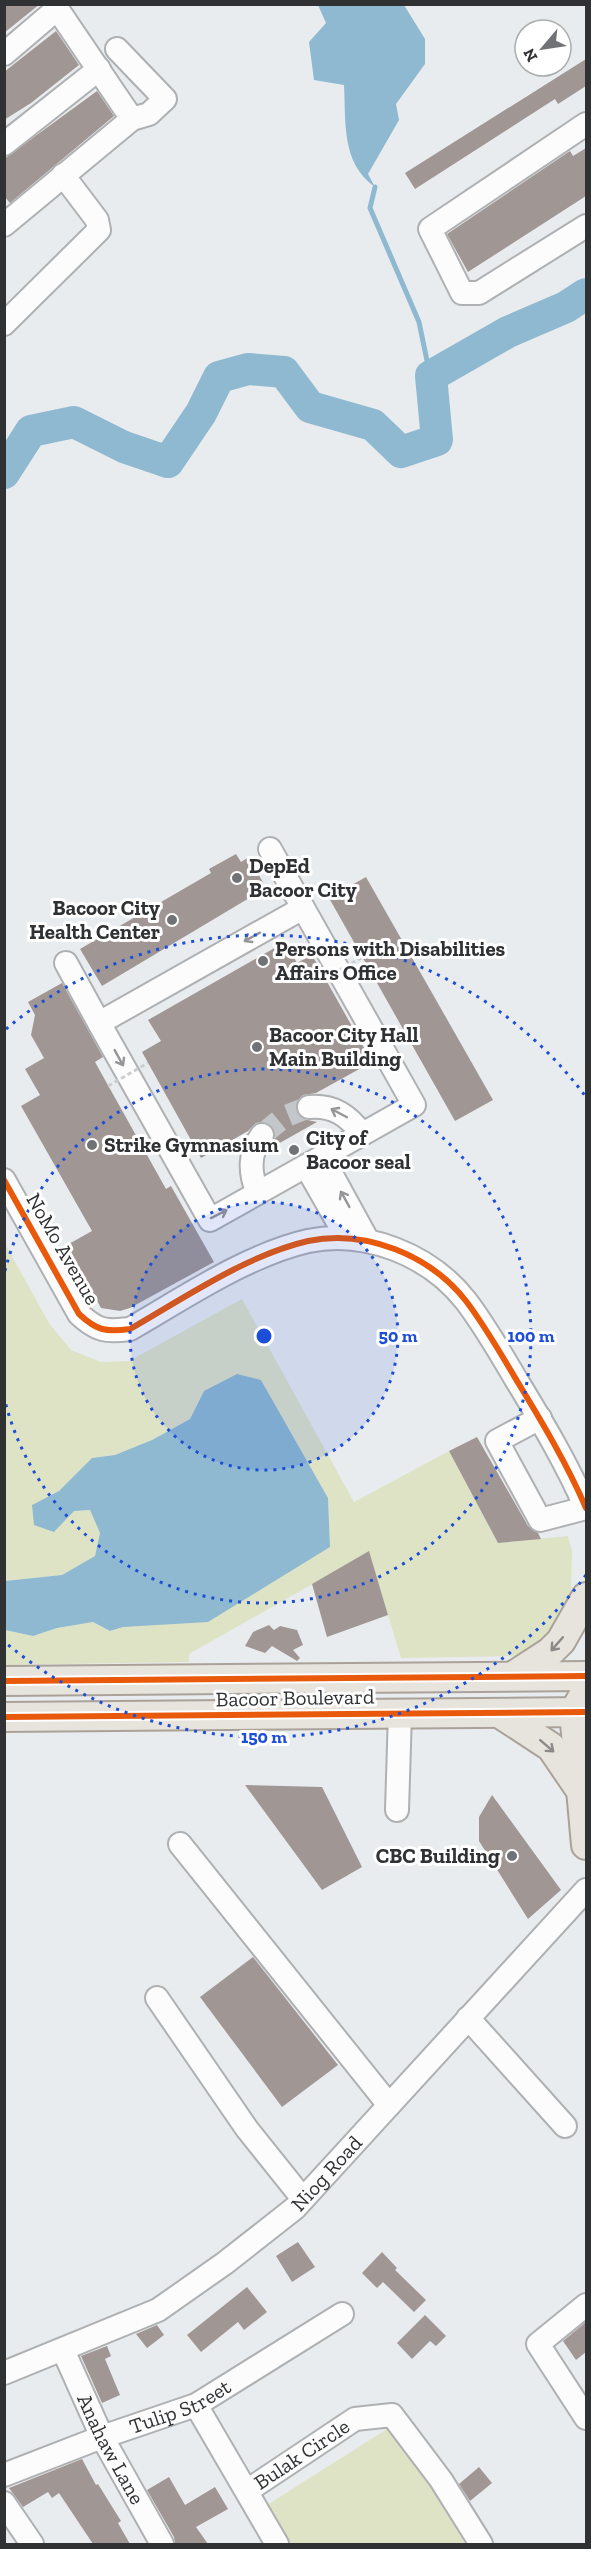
<svg xmlns="http://www.w3.org/2000/svg" width="591" height="2549" font-family="'Zilla Slab',serif">
  <style>
    .green { fill: #dfe3c6 }
    .water { fill: #8eb9d0 }
    .lines { fill: none; stroke-linecap: round; stroke-linejoin: round }
    .stream { stroke: #8eb9d0; stroke-width: 5 }
    .river { stroke: #8eb9d0; stroke-width: 32 }
    .building { fill: #a09795 }
    .minor-tunnel { stroke: #c4c7c9; stroke-width: 22; stroke-dasharray: 22 11; stroke-linecap: butt }
    .minor-casing { stroke: #aeb0b2; stroke-width: 26 }
    .major-casing { stroke: #aaa299; stroke-width: 32 }
    .minor { stroke: #fcfcfd; stroke-width: 22 }
    .major { stroke: #e7e3dd; stroke-width: 28 }
    .path-bridge { stroke: #cbcdce; stroke-width: 3; stroke-dasharray: 4.5 3; stroke-linecap: butt }
    .cycleway-casing { stroke: #fff; stroke-width: 10 }
    .cycleway { stroke: #e8590c; stroke-width: 6 }
    .oneway { stroke: #969698 }
    .oneway2 { stroke: #8b8a88 }
    .ring { fill: none; stroke: #1d4ed8; stroke-width: 3; stroke-dasharray: 3 6 }
    .poi-dot { fill: #707275; stroke: #fff; stroke-width: 2 }
    .labels { text-anchor: middle; stroke-width: 6; stroke-linejoin: round; paint-order: stroke }
    .poi-label { font-size: 21px; font-weight: bold; fill: #2f3133; stroke: #fff; text-anchor: start }
    .street-label { font-size: 21px; fill: #2f3133; stroke: #fff }
    .centre { fill: #1d4ed8; stroke: #fff; stroke-width: 3 }
    .ring-label { font-size: 18px; text-anchor: middle; font-weight: bold; fill: #1d4ed8; stroke: #fff; stroke-width: 6; stroke-linejoin: round; paint-order: stroke }
  </style>
  <rect width="100%" height="100%" fill="#e9ecef"/>
  <g class="green">
    <polygon points="4,1242 49,1323 71,1350 101,1362 129,1361 242,1299 354,1502 449,1451 498,1543 568,1536 572,1551 571,1596 535,1656 401,1658 369,1552 189,1654 189,1662 5,1665 5,1630 33,1636 57,1628 93,1622 110,1631 330,1547 328,1498 261,1380 204,1391 190,1419 152,1440 115,1455 92,1458 59,1491 32,1505 74,1511 90,1510 100,1533 95,1557 62,1575 5,1581"/>
    <polygon points="395,2424 465,2544 289,2544 267,2505"/>
  </g>
  <g class="water">
    <path d="M318,5H404L425,39V64L396,104L399,120L368,174L375,187C341,163 346,122 344,85L314,80L309,42L326,23Z"/>
    <polygon points="237,1374 261,1380 328,1498 330,1547 208,1622 123,1627 110,1631 93,1622 57,1628 33,1636 5,1630 5,1581 62,1575 95,1556 100,1533 90,1510 74,1511 54,1532 34,1525 32,1505 59,1491 92,1458 115,1455 152,1440 190,1419 204,1391"/>
  </g>
  <g class="lines">
    <polyline class="stream" points="375,187 370,208 419,322 431,380"/>
    <polyline class="river" points="4,473 31,431 74,422 124,447 168,462 201,413 219,377 248,369 284,372 310,407 373,425 401,452 437,440 431,376 508,332 566,307 586,294"/>
  </g>
  <g class="building">
    <polygon points="4,4 40,4 4,33"/>
    <polygon points="56,31 79,65 31,103 4,120 4,72"/>
    <polygon points="586,59 586,86 558,104 555,99 415,189 405,173"/>
    <polygon points="97,91 114,116 10,203 4,196 4,159"/>
    <polygon points="586,148 586,196 468,272 447,234 570,151 573,156"/>
    <polygon points="236,854 241,862 249,857 266,888 102,986 80,949 211,873 209,869"/>
    <polygon points="366,877 493,1100 455,1121 329,898"/>
    <polygon points="285,942 297,963 312,955 372,1062 316,1093 303,1095 298,1100 296,1107 298,1114 303,1119 317,1122 269,1149 275,1136 274,1128 263,1122 256,1123 248,1131 201,1158 142,1052 161,1041 148,1020"/>
    <polygon points="62,983 103,1057 95,1062 166,1189 171,1186 214,1262 130,1308 120,1311 101,1308 67,1245 92,1231 21,1106 40,1095 25,1069 44,1058 31,1035 35,1015 28,1002"/>
    <polygon points="477,1437 528,1526 538,1533 541,1539 498,1543 449,1451"/>
    <polygon points="369,1551 388,1615 327,1637 312,1584"/>
    <polygon points="269,1625 274,1630 280,1626 297,1630 303,1645 293,1650 300,1658 297,1661 272,1646 265,1653 245,1646 253,1632"/>
    <polygon points="245,1785 322,1787 362,1867 322,1890"/>
    <polygon points="492,1795 561,1890 528,1919 479,1841 479,1817"/>
    <polygon points="253,1957 338,2065 282,2107 200,1997"/>
    <polygon points="298,2242 315,2267 292,2282 276,2256"/>
    <polygon points="382,2252 397,2268 395,2270 426,2300 414,2312 383,2282 377,2288 362,2273"/>
    <polygon points="247,2287 267,2312 244,2330 238,2322 201,2352 187,2335"/>
    <polygon points="425,2315 446,2336 436,2346 430,2341 412,2359 397,2343"/>
    <polygon points="586,2322 586,2352 576,2360 563,2341"/>
    <polygon points="157,2325 164,2335 147,2348 136,2334"/>
    <polygon points="107,2346 111,2356 105,2359 120,2395 102,2403 81,2356"/>
    <polygon points="82,2459 96,2485 98,2484 121,2521 118,2523 130,2544 93,2544 59,2493 52,2498 48,2492 23,2507 9,2488"/>
    <polygon points="479,2467 492,2483 470,2501 459,2484"/>
    <polygon points="169,2477 185,2505 215,2487 228,2509 196,2527 208,2544 175,2544 174,2537 147,2490"/>
  </g>
  <g class="lines">
    <polyline class="minor-tunnel" points="262,1135 284,1117 309,1107"/>
    <g class="minor-casing">
      <g id="minor">
        <polyline points="54,4 132,119"/>
        <polyline points="4,54 57,9"/>
        <polyline points="586,124 430,229 462,293 479,293 586,226"/>
        <polyline points="4,144 99,69"/>
        <polyline points="4,225 132,119 149,114 165,99 117,49"/>
        <polyline points="4,324 99,230 97,220 63,175"/>
        <polyline points="270,849 414,1105 210,1220 99,1023 303,908"/>
        <polyline points="66,963 99,1023"/>
        <path d="M309,1107C333,1105 348,1115 362,1134"/>
        <polyline points="322,1157 368,1241"/>
        <polyline points="306,1166 347,1238"/>
        <path d="M4,1180L79,1314C97,1331 106,1332 130,1329C184,1298 247,1255 308,1241C366,1229 430,1255 466,1301C485,1326 501,1354 517,1381C542,1422 567,1464 586,1508"/>
        <path d="M258,1193C249,1173 249,1152 262,1135"/>
        <polyline points="540,1418 497,1441 540,1520 586,1508"/>
        <polyline points="397,1810 400,1713"/>
        <polyline points="180,1844 389,2105"/>
        <polyline points="157,1998 247,2129 303,2199"/>
        <polyline points="468,2018 565,2126"/>
        <polyline points="586,2305 538,2344 586,2418"/>
        <path id="s1" d="M63,2350L102,2437L162,2544"/>
        <path id="s2" d="M4,2373L158,2310L225,2263L295,2208L586,1890"/>
        <polyline points="196,2405 277,2544"/>
        <path id="s3" d="M4,2475L102,2437L196,2405L342,2314"/>
        <path id="s4" d="M247,2491L355,2419L392,2415L441,2480L481,2544"/>
        <polyline points="4,2503 32,2544"/>
      </g>
    </g>
    <g class="major-casing">
      <g id="major">
        <polyline points="513,1676 550,1652 561,1641 586,1597"/>
        <polyline points="4,1681 586,1676"/>
        <polyline points="583,1696 574,1712 586,1845"/>
        <polyline points="499,1713 551,1747 579,1788"/>
        <polyline points="4,1717 586,1712"/>
      </g>
    </g>
    <use href="#minor" class="minor"/>
    <use href="#major" class="major"/>
    <g class="path-bridge">
      <polyline points="325,978 363,957"/>
      <polyline points="108,1086 148,1063"/>
    </g>
    <g class="cycleway-casing">
      <g id="cycleway">
        <path d="M4,1180L79,1314C97,1331 106,1332 130,1329C184,1298 247,1255 308,1241C366,1229 430,1255 466,1301C485,1326 501,1354 517,1381C542,1422 567,1464 586,1508"/>
        <polyline points="4,1681 586,1676"/>
        <polyline points="4,1717 586,1712"/>
      </g>
    </g>
    <use href="#cycleway" class="cycleway"/>
  </g>
  <defs><path id="oneway-shaft" d="M-6 0H5M1.5-3L5.5 0L1.5 3" fill="none" stroke-width="1.6" stroke-linecap="round" stroke-linejoin="round" transform="scale(1.5)"/></defs>
  <g class="oneway">
    <use href="#oneway-shaft" transform="translate(252 937) rotate(151)"/>
    <use href="#oneway-shaft" transform="translate(119 1058) rotate(61)"/>
    <use href="#oneway-shaft" transform="translate(339 1113) rotate(-152)"/>
    <use href="#oneway-shaft" transform="translate(345 1199) rotate(-119)"/>
    <use href="#oneway-shaft" transform="translate(219 1214) rotate(-27)"/>
  </g>
  <g class="oneway2">
    <use href="#oneway-shaft" transform="translate(557 1644) rotate(131)"/>
    <use href="#oneway-shaft" transform="translate(547 1746) rotate(41)"/>
  </g>
  <circle cx="264" cy="1336" r="134" fill="#1d4ed8" fill-opacity=".12"/>
  <g class="ring">
    <circle cx="264" cy="1336" r="134"/>
    <path d="M5 1271A267 267 0 1 1 5 1401"/>
    <path d="M586 1575A401 401 0 0 1 6 1643M6 1029A401 401 0 0 1 586 1097"/>
  </g>
  <g class="poi-dot">
    <circle cx="237" cy="878" r="6"/>
    <circle cx="172" cy="920" r="6"/>
    <circle cx="263" cy="961" r="6"/>
    <circle cx="257" cy="1047" r="6"/>
    <circle cx="92" cy="1145" r="6"/>
    <circle cx="294" cy="1150" r="6"/>
    <circle cx="512" cy="1856" r="6"/>
  </g>
  <g class="labels">
    <g class="poi-label">
      <text x="249" y="873">DepEd<tspan x="249" dy="24">Bacoor City</tspan></text>
      <text x="160" y="915" text-anchor="end">Bacoor City<tspan x="160" dy="24">Health Center</tspan></text>
      <text x="275" y="956">Persons with Disabilities<tspan x="275" dy="24">Affairs Office</tspan></text>
      <text x="269" y="1042">Bacoor City Hall<tspan x="269" dy="24">Main Building</tspan></text>
      <text x="306" y="1145">City of<tspan x="306" dy="24">Bacoor seal</tspan></text>
      <text x="104" y="1152">Strike Gymnasium</text>
      <text x="500" y="1863" text-anchor="end">CBC Building</text>
    </g>
    <g class="street-label">
      <text transform="translate(63 1249) rotate(60)" y="7">NoMo Avenue</text>
      <text transform="translate(295 1698) rotate(-1)" y="7">Bacoor Boulevard</text>
      <text dy="7" stroke="none"><textPath href="#s2" startOffset="384">Niog Road</textPath></text>
      <text dy="7" stroke="none"><textPath href="#s3" startOffset="189">Tulip Street</textPath></text>
      <text dy="7" stroke="none"><textPath href="#s1" startOffset="110">Anahaw Lane</textPath></text>
      <text dy="7" stroke="none"><textPath href="#s4" startOffset="66">Bulak Circle</textPath></text>
    </g>
  </g>
  <circle cx="264" cy="1336" r="9" class="centre"/>
  <g class="ring-label">
    <text x="398" y="1342">50 m</text>
    <text x="531" y="1342">100 m</text>
    <text x="264" y="1743">150 m</text>
  </g>
  <rect width="591" height="2549" fill="none" stroke="#2f3133" stroke-width="12"/>
  <g transform="translate(543 48) rotate(241)"><circle r="28" fill="#ffffff" stroke="#acadad" stroke-width="1.5"/>
  <path d="M0-4.5L10 22L0 15L-10 22Z" fill="#707275"/>
  <text y="-9" font-size="16" font-weight="bold" text-anchor="middle" fill="#2f3133">N</text>
  </g>
</svg>
